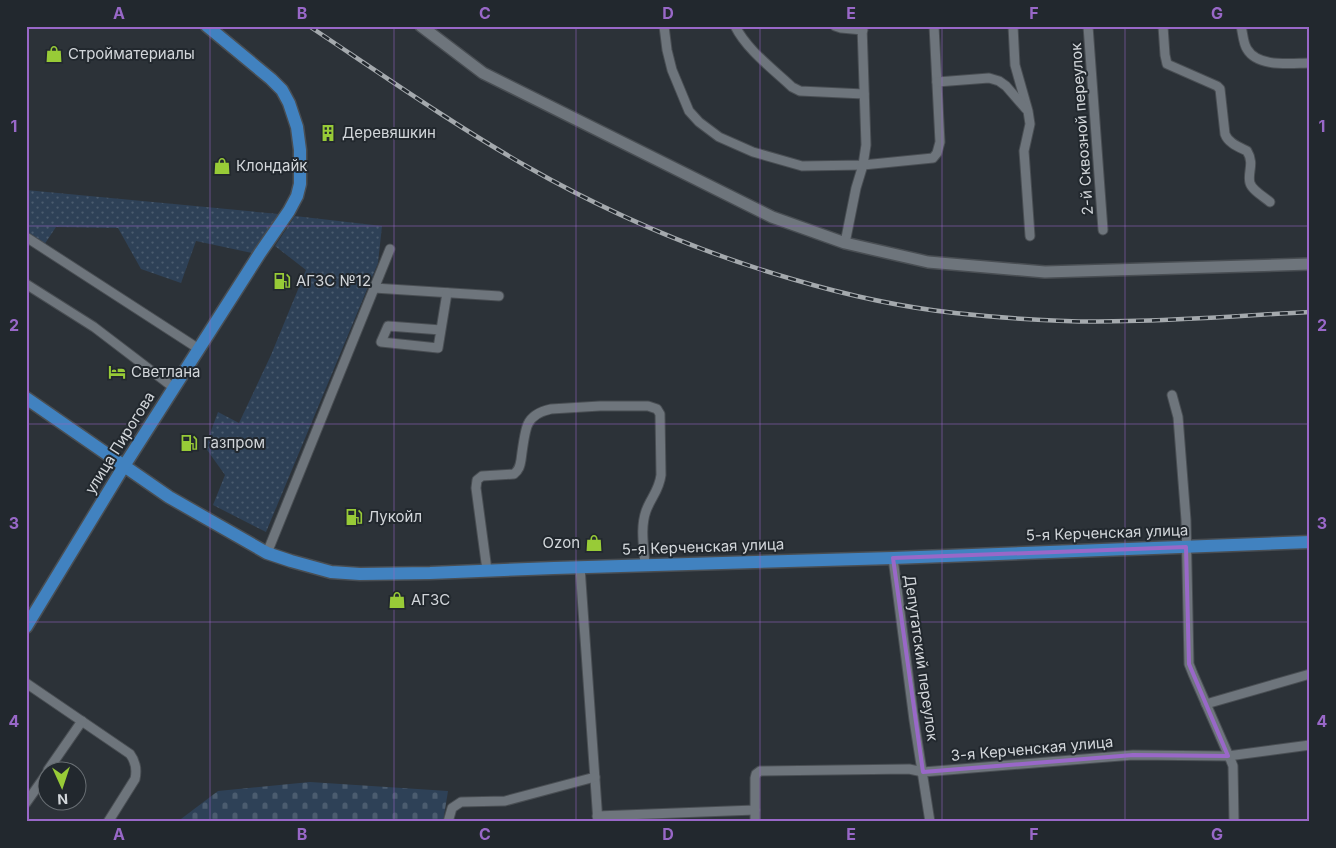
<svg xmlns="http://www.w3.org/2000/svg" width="1336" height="848" font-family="Inter,sans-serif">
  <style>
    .grass { fill: url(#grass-dots) }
    .cemetery { fill: url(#cemetery-stones) }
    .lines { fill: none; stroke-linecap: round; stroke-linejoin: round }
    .street-casing { stroke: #494e53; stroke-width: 11 }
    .secondary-casing { stroke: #494e53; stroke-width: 14 }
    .primary-casing { stroke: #494e53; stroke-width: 15 }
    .street { stroke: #6e757c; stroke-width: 9 }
    .secondary { stroke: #6e757c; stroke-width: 11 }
    .primary { stroke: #4182c0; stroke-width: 12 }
    .rail-casing { stroke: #a4a9ad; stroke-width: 4.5 }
    .rail { stroke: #22282e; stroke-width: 2.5; stroke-dasharray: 8; stroke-linecap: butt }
    .marked { fill: none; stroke: #9968c8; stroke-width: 4; stroke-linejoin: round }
    .grid { fill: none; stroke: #9968c8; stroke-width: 1; stroke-opacity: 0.55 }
    .labels { text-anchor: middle; stroke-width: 4; stroke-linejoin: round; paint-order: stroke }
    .poi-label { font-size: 15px; fill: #d2d6da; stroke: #22282e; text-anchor: start }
    .street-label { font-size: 15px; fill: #d2d6da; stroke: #22282e }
    .neatline { fill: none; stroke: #9968c8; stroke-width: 2 }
    .grid-label { font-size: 16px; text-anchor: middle; font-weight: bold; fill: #9968c8 }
  </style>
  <defs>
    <pattern id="grass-dots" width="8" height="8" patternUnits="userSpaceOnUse" patternTransform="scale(1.25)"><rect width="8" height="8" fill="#2e4157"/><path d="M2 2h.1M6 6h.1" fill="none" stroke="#4b5c6f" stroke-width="1.8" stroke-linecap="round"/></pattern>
    <pattern id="cemetery-stones" width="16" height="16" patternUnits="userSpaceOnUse" patternTransform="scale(1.25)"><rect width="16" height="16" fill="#2e4157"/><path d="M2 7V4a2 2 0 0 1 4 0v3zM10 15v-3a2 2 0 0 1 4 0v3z" fill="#4b5c6f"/></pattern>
  </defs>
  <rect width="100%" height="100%" fill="#2c3238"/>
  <g class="grass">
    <polygon points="26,190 279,214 252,253 196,241 181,283 141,269 118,228 56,227 44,245 26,234"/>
    <polygon points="295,216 382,226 378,263 266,532 213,505 225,475 205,447 218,412 239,423 271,355 306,270 275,246"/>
  </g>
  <polygon class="cemetery" points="310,782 448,791 443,822 177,822 218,791"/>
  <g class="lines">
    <g class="street-casing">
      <g id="street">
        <polyline points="664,26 667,50 672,70 689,111 699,122 719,137 753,152 802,166 863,165 933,158 937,153 940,142 934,26"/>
        <path d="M735,26C747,50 773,69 792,87L800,91L864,94"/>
        <polyline points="835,26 841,28 863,30"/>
        <polyline points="1013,26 1015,65 1028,111 1030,124 1024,151 1030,236"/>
        <polyline points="1088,26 1103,230"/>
        <path d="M1163,26L1165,55L1167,64L1217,86L1220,89L1225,134C1228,143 1239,147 1247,151C1255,164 1247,173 1250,183C1252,190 1264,197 1270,202"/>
        <path d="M1241,26C1243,34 1243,43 1247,49C1258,68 1291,63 1310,63"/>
        <polyline points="937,82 989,78 999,81 1006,86 1026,109"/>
        <polyline points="26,237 199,349"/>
        <polyline points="845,243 856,188 863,165 866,145 862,26"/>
        <polyline points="26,284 94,327 174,388"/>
        <polyline points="374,288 499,296"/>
        <polyline points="441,330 388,326 381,342 438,348 447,293"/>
        <polyline points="1172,395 1178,417 1186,520 1189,664 1193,674 1231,761 1233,766 1234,822"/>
        <polyline points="267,553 390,249"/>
        <polyline points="893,558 914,720 930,822"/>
        <polyline points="580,567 598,822"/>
        <path d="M487,570L476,488L477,480L482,476L514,474C519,470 520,466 521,460C522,452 525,430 528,424C532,415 542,411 551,409L600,406H648L657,409L660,414L661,475C659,491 651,497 646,511C640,528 644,547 645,565"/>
        <path d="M26,683L130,754C136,762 137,770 135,779L108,822"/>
        <polyline points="1206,704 1310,674"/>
        <polyline points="48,770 82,721"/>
        <polyline points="26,803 48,772"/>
        <polyline points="597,816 755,810"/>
        <polyline points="448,822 452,808 461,802 505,801 595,777"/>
        <polyline points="755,822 755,778 756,774 760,771 909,769 923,772 1133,755 1228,756 1310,745"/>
      </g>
    </g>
    <g class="secondary-casing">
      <polyline id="secondary" points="421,26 483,73 772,217 845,243 928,262 1045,272 1310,264"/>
    </g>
    <g class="primary-casing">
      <g id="primary">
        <polyline points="26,398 169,497 267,553 291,561 331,572 360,574 430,573 554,568 893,558 1310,542"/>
        <polyline points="26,627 124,466 260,253 289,211 297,196 300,184 300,150 297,127 289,103 282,90 271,79 207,26"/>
      </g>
    </g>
    <use href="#street" class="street"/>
    <use href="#secondary" class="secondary"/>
    <use href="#primary" class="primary"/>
    <g class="rail-casing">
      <path id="rail" d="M309,26C381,74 451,123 526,166C610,214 699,252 792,279C846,295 900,307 955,313C1012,319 1070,323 1127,321C1188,320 1249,315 1310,312"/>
    </g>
    <use href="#rail" class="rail"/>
  </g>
  <path class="marked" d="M1186,547L1189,664L1228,756L1133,755L923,772L893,558Z"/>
  <path class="grid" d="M210,26V822M394,26V822M576,26V822M760,26V822M942,26V822M1125,26V822M26,226H1310M26,424H1310M26,622H1310"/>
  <defs>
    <g id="shop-bare" transform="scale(1.35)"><path d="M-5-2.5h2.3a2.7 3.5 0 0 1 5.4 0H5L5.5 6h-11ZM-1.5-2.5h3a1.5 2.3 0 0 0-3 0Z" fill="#98cb37" stroke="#22282e" stroke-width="2.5" paint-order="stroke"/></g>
    <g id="building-bare" transform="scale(1.35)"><path d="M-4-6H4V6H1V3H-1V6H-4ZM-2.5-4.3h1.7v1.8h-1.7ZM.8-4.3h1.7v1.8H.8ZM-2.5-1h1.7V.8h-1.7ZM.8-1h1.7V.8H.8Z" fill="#98cb37" stroke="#22282e" stroke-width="2.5" paint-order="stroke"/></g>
    <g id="fuel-bare" transform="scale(1.35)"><path d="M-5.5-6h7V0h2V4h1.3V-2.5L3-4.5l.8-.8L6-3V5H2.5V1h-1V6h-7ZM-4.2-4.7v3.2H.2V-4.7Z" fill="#98cb37" stroke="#22282e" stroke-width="2.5" paint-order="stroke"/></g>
    <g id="hotel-bare" transform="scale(1.35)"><path d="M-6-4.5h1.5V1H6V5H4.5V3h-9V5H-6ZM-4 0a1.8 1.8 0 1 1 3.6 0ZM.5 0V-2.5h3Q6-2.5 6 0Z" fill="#98cb37" stroke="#22282e" stroke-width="2.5" paint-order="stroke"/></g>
  </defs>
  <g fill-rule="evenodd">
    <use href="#shop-bare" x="54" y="54"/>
    <use href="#building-bare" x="328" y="133"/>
    <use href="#shop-bare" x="222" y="166"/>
    <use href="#fuel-bare" x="282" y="281"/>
    <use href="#hotel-bare" x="117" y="372"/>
    <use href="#fuel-bare" x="189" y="443"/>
    <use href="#fuel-bare" x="354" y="517"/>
    <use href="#shop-bare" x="594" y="543"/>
    <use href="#shop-bare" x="397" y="600"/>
  </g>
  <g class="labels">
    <g class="poi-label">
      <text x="68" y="59">Стройматериалы</text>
      <text x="342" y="138">Деревяшкин</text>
      <text x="236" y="171">Клондайк</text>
      <text x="296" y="286">АГЗС №12</text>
      <text x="131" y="377">Светлана</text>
      <text x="203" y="448">Газпром</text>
      <text x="368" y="522">Лукойл</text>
      <text x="580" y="548" text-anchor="end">Ozon</text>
      <text x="411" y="605">АГЗС</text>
    </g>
    <g class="street-label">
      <text transform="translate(1082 129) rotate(-94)" y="5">2-й Сквозной переулок</text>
      <text transform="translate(120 443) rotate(-58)" y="5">улица Пирогова</text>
      <text transform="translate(1107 533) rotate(-2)" y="5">5-я Керченская улица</text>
      <text transform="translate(703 547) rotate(-2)" y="5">5-я Керченская улица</text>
      <text transform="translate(921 658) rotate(82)" y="5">Депутатский переулок</text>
      <text transform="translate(1032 749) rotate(-5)" y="5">3-я Керченская улица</text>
    </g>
  </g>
  <rect width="1336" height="848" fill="none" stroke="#22282e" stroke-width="55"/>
  <g transform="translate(62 786) rotate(177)"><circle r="24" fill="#22282e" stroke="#686e73"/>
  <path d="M0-4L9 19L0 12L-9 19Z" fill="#98cb37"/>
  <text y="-8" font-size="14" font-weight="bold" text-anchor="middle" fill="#d2d6da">N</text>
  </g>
  <rect x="28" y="28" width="1280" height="792" class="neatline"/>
  <g class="grid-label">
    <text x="119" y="19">A</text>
    <text x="302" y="19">B</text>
    <text x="485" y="19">C</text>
    <text x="668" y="19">D</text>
    <text x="851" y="19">E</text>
    <text x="1034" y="19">F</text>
    <text x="1217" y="19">G</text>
    <text x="14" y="132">1</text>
    <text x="1322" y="132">1</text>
    <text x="14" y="331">2</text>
    <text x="1322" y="331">2</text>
    <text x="14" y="529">3</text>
    <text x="1322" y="529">3</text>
    <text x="14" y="727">4</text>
    <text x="1322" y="727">4</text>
    <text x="119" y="840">A</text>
    <text x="302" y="840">B</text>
    <text x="485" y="840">C</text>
    <text x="668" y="840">D</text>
    <text x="851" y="840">E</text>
    <text x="1034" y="840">F</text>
    <text x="1217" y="840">G</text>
  </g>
</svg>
